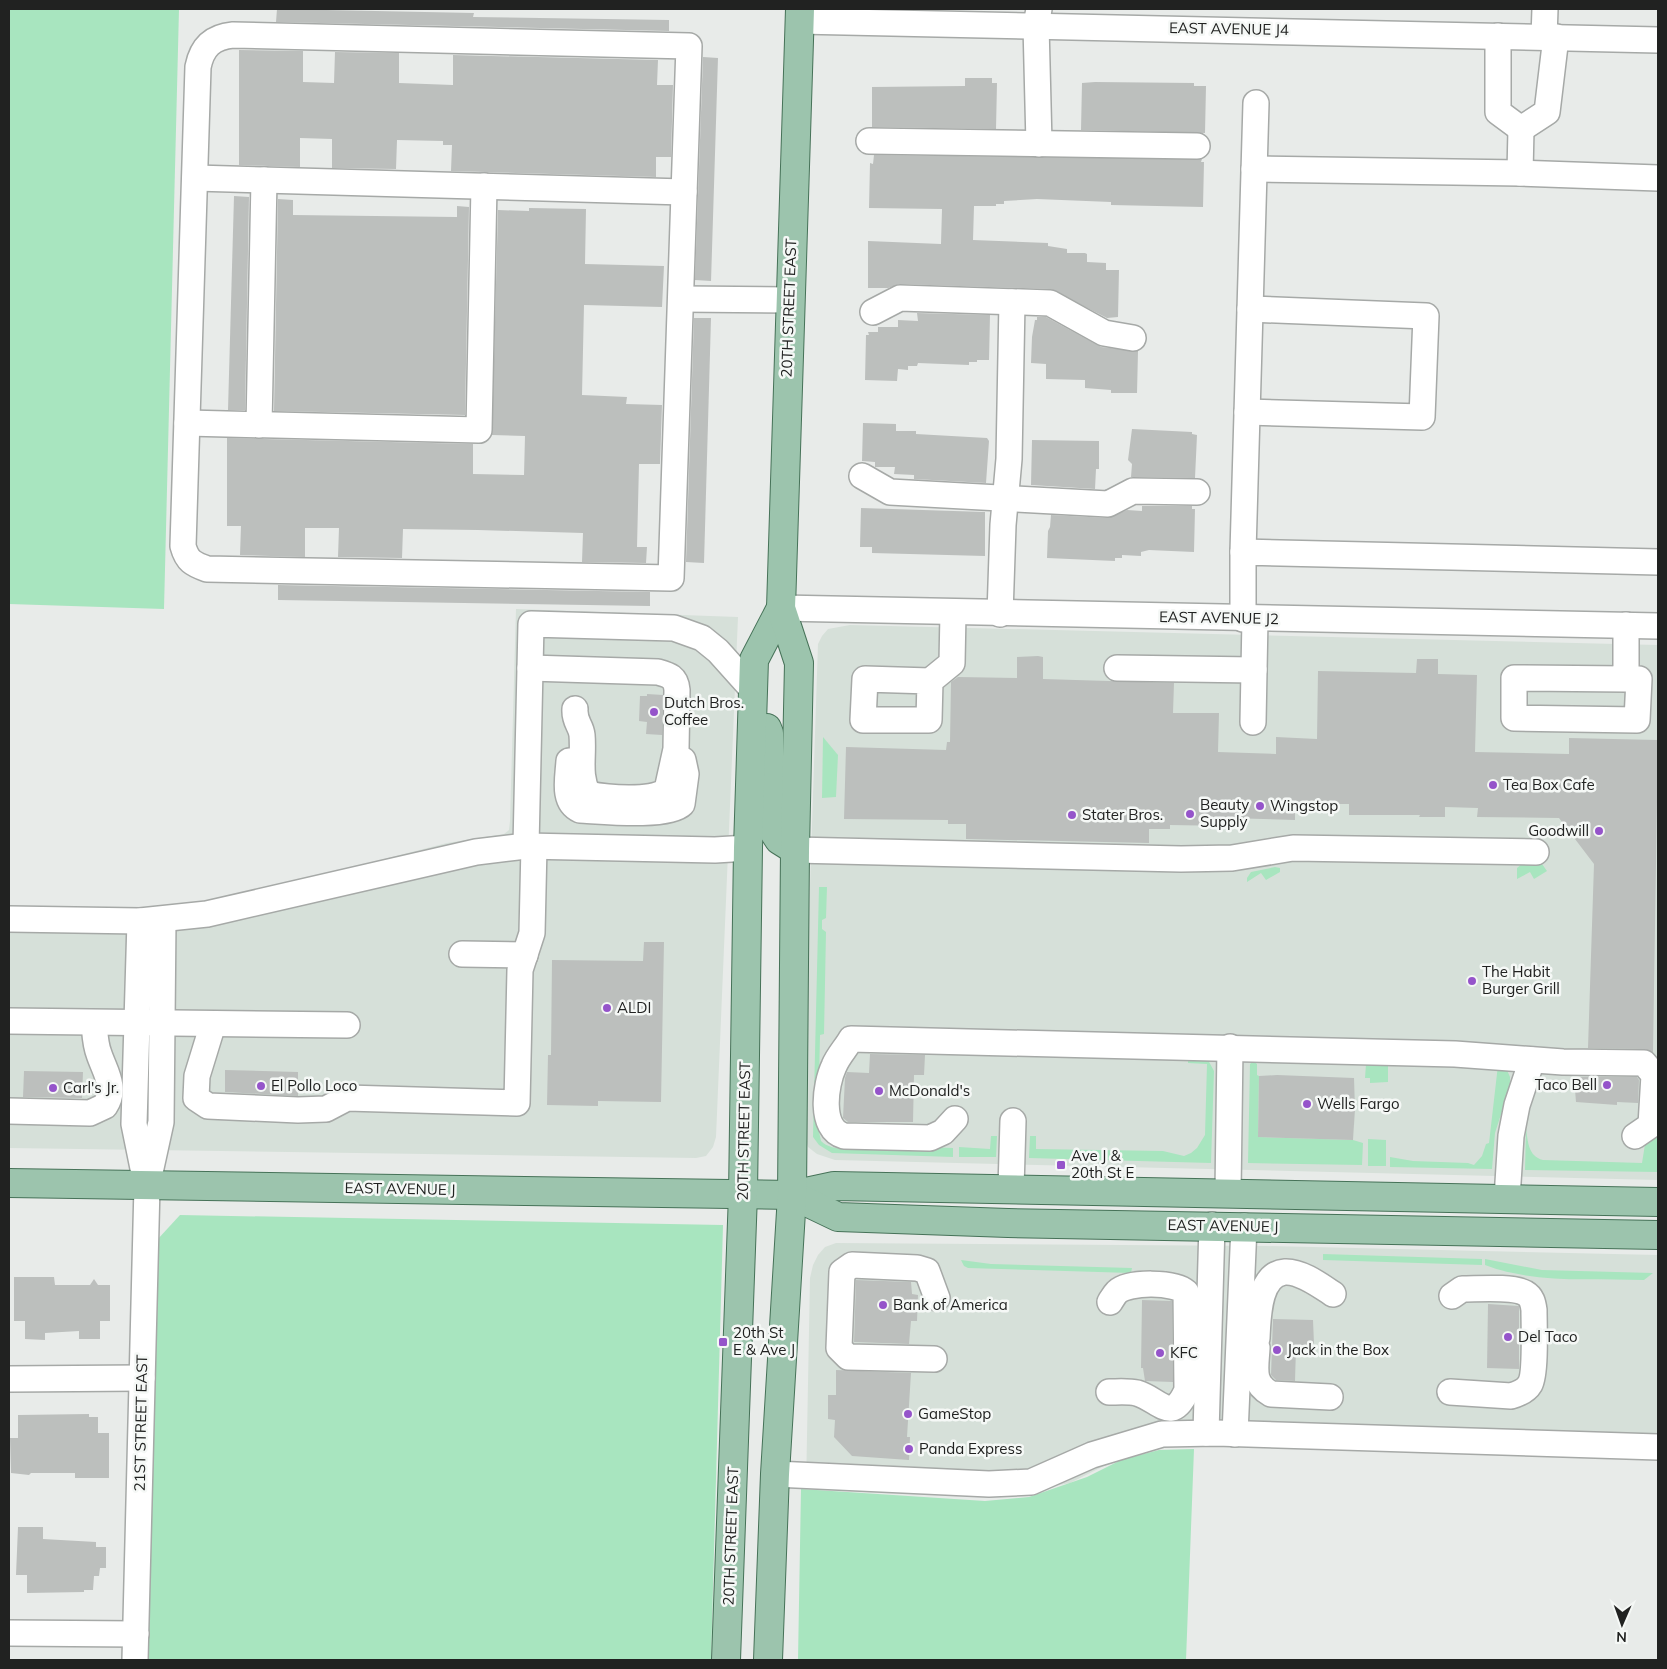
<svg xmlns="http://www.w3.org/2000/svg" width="1667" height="1669" font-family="Mulish,sans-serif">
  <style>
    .built { fill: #d6e0d9 }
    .green { fill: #a8e5bf }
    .building { fill: #bcbfbd }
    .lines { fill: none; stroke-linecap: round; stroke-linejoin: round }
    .minor-casing { stroke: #a6a9a7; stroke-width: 28 }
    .major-casing { stroke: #467258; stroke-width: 30 }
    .minor { stroke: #fff; stroke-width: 25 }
    .major { stroke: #9cc4ad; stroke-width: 28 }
    .poi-dot { fill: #9554ca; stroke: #f5f8f6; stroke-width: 2 }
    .labels { text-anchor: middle; stroke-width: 5; stroke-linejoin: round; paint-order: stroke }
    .street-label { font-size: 15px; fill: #212221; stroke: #f5f8f6 }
    .poi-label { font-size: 15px; fill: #212221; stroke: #f5f8f6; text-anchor: start }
  </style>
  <rect width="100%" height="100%" fill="#e8ebe9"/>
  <g class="built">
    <polygon points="516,609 738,617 716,1137 713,1147 706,1156 696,1158 9,1148 9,906 147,908 204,902 298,881 447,843 504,834 509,830 510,821"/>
    <polygon points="850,625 1658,645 1658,1180 835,1160 817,1154 808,1147 802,1126 818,644 822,636 828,629"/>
    <polygon points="836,1243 1266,1246 1658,1255 1658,1456 1189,1444 1150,1449 1104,1466 1070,1483 1003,1496 806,1489 810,1278 813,1265 818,1255 825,1247"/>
  </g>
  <g class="green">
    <polygon points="9,9 179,9 164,609 9,604"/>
    <polygon points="823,737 838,755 836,797 822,798"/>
    <polygon points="1523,863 1542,864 1547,871 1534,879 1530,872 1517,879 1517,868"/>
    <polygon points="1275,867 1280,868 1280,872 1266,880 1261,873 1247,882 1247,878 1251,872"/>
    <path d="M819,887H827L826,918L822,920V929L826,932L824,1034L820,1035L818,1127L821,1141C831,1152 859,1150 872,1145L953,1148V1157L832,1153L819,1145L813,1137Z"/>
    <polygon points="1188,1058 1208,1060 1214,1071 1211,1163 1029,1158 1030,1136 1036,1136 1036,1149 1163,1151 1184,1156 1191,1153 1197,1148 1205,1135 1207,1064 1188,1063"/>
    <polygon points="1253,1061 1257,1064 1257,1075 1259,1076 1258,1137 1353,1140 1363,1143 1362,1165 1248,1163 1250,1064"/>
    <polygon points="1386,1063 1388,1066 1388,1082 1370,1083 1370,1078 1365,1078 1366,1064"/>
    <path d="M1658,1063V1172L1525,1170L1526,1128C1528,1142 1528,1156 1543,1160L1642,1163Z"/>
    <polygon points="1498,1065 1507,1070 1510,1077 1510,1086 1495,1133 1492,1169 1390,1167 1390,1157 1413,1161 1468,1163 1474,1165 1482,1156 1486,1144 1489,1143"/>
    <polygon points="991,1136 997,1136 996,1157 959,1157 959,1147 990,1149"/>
    <polygon points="1368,1139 1386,1140 1386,1166 1368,1166"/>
    <polygon points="180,1215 723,1225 711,1660 147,1660 157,1240"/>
    <polygon points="1323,1254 1482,1259 1482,1265 1323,1260"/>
    <path d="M1485,1259L1542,1270L1653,1273L1644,1280C1592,1278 1535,1284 1485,1265Z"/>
    <polygon points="961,1260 991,1264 1132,1268 1131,1273 968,1268 964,1266"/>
    <polygon points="1194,1449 1186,1660 798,1660 801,1489 985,1501 1029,1497 1087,1477 1121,1460 1159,1450"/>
  </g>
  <g class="building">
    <polygon points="277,9 474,13 473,17 669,20 669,31 276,22"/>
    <polygon points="239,50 303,51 303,82 334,83 335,52 399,53 399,83 453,85 453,55 658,60 657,85 673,85 671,157 656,157 656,177 451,171 452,145 443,145 443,141 397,140 396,169 332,168 332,139 300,138 300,167 239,165"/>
    <polygon points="703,57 718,58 711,281 695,280"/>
    <polygon points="965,78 992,78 992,83 997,83 996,129 872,127 872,87 965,86"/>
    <polygon points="1095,82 1194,83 1194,86 1206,86 1205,133 1081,130 1082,83"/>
    <polygon points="874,155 1202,159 1201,162 1204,162 1203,207 1111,205 1111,202 1037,199 1004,201 1004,204 996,204 996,206 974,206 973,240 1048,243 1048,246 1067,249 1067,253 1085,253 1087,254 1087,262 1106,263 1106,270 1119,270 1118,317 1107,318 1050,289 900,284 888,288 868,288 868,241 941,244 942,209 869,208 870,163 873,164"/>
    <polygon points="234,196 249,197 245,410 228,410"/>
    <polygon points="278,199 293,200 293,215 457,217 457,206 469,207 465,415 274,411"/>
    <polygon points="529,208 586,209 585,264 664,266 662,307 584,305 582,395 627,397 626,404 662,405 660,464 639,464 637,547 647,547 646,563 582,562 583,533 478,530 403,529 402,558 338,557 339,528 305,528 305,557 240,555 241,526 227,526 227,438 473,444 473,474 524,475 525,436 492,435 498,210 529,211"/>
    <polygon points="917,313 990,315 989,360 977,360 977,362 969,362 969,365 918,363 917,366 908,366 908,370 898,369 897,381 865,380 866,335 869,335 868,332 878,332 878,327 898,327 898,320 918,321"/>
    <polygon points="1037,317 1046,317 1101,347 1138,351 1137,393 1111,393 1111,390 1085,388 1085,380 1046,379 1046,364 1031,363 1032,337 1035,320 1037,320"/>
    <polygon points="694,318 711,318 704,563 686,562"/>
    <polygon points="863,423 896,424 896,431 916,431 916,434 987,438 989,441 986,483 914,479 914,475 894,474 895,467 875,467 875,462 862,461"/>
    <polygon points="1132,429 1192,432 1192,434 1197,435 1195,478 1131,477 1132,464 1128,460"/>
    <polygon points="1032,440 1099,441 1099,469 1096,469 1095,489 1031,485"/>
    <polygon points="1142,506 1192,506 1192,509 1195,509 1194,552 1149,550 1141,552 1141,556 1122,555 1122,558 1115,558 1115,561 1047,558 1048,531 1050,527 1051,515 1108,518 1127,510 1142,511"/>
    <polygon points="861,508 985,512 985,556 872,553 872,547 860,547"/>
    <polygon points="278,585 650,592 650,606 278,600"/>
    <polygon points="1038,656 1043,657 1043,679 1174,683 1173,713 1219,713 1218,752 1276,754 1276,737 1317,739 1318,671 1416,673 1417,659 1438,659 1438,674 1477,675 1475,752 1569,754 1569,738 1658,740 1653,1052 1644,1049 1588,1048 1594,864 1559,818 1477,817 1478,808 1445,807 1445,817 1419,817 1420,815 1349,815 1349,804 1312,804 1311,812 1295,812 1295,820 1228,818 1228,826 1170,825 1170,829 1149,829 1149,843 966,839 966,824 948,824 948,820 844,819 846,747 946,750 947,742 950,742 951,682 958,677 1017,678 1017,657"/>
    <polygon points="647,694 663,695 662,735 646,734 647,722 639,721 640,696 647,696"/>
    <polygon points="644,942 664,942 661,1102 598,1101 598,1106 547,1105 548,1055 551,1055 552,960 643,961"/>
    <polygon points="870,1054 925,1055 924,1075 914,1075 913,1122 848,1122 843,1118 845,1078 847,1072 869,1073"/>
    <polygon points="225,1070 298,1072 298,1096 225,1092"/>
    <polygon points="24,1071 83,1072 82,1098 23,1097"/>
    <polygon points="1277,1075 1354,1078 1355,1109 1353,1140 1258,1137 1259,1076"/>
    <polygon points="1574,1077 1637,1077 1639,1080 1638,1103 1617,1102 1617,1105 1576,1102"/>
    <polygon points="14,1277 54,1277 55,1285 90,1285 94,1279 98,1285 110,1285 110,1321 100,1321 100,1339 79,1339 79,1331 45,1333 45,1340 25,1339 25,1321 14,1321"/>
    <polygon points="856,1280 911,1282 912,1294 918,1295 917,1321 911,1321 909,1344 854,1342"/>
    <polygon points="1142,1300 1172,1301 1173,1382 1145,1381 1143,1368 1141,1368"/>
    <polygon points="1488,1304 1519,1306 1519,1369 1487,1368"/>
    <polygon points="1273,1319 1313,1320 1314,1344 1312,1343 1312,1349 1296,1348 1295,1381 1276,1380 1271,1375"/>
    <polygon points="836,1370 911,1373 907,1437 910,1437 909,1460 852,1456 834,1437 835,1420 828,1419 828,1395 836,1395"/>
    <polygon points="89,1414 89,1417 98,1417 98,1433 109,1433 109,1478 75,1478 75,1473 31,1473 29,1475 11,1473 10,1438 18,1438 18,1415"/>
    <polygon points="18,1527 43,1527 43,1539 96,1542 96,1547 106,1547 106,1568 100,1568 99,1576 94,1576 93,1590 84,1590 84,1592 27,1593 27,1575 16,1575"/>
  </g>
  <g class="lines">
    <g class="minor-casing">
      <g id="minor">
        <polyline points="799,21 1658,40"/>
        <path d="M233,35L689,46L671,578L207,569C193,564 187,561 183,546L198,67C202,47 212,37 233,35Z"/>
        <polyline points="1498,36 1498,112 1521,129 1547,112 1556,37"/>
        <polyline points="1544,37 1545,9"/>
        <polyline points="869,141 1197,146"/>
        <polyline points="1039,144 1036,25 1039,9"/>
        <polyline points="1254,169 1520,173 1658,178"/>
        <polyline points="1520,173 1521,129"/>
        <polyline points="195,178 684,192"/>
        <polyline points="681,299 789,300"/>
        <polyline points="873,312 900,298 1050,303 1104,333 1133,338"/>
        <polyline points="1247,412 1422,417 1426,316 1250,309"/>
        <polyline points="187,423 479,430 484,186"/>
        <polyline points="259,425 264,180"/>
        <polyline points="862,476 890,492 1108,504 1133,491 1197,492"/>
        <polyline points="1243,552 1256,103"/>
        <polyline points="781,608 1658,626"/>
        <polyline points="1000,614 1003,525 1009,459 1012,302"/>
        <polyline points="1243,619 1243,552 1658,562"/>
        <path d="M530,668L658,672C669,675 676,677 677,690L676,749L667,790C652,802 607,798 588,794C578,775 584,756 582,735C581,725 574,722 575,709"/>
        <polyline points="1117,668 1254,670"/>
        <polyline points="1626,679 1639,679 1637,720 1514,718 1514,678 1626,679 1626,625"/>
        <polyline points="930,681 929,720 863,720 865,679 930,681 952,663 953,613"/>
        <polyline points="1253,722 1255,619"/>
        <path d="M569,761C568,778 562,802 580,810C601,811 668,818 682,804L686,774L683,760"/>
        <polyline points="526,846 531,624 674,628 702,638 718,651 753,690"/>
        <polyline points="795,850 1181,859 1232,858 1293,848 1536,852"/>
        <polyline points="9,919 140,921 207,914 476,852 526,846 715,850 748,848"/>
        <polyline points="140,921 134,1124 145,1178"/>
        <polyline points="462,954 525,955"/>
        <polyline points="9,1021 347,1025"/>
        <polyline points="213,1024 197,1076 196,1098 208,1106 298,1110 326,1109 347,1098 517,1103 520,970 532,933 534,846"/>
        <path d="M9,1111L90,1113L105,1106C117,1088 105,1072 99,1054C95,1044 95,1033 94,1023"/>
        <path d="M955,1119L943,1132L930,1138L844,1136C819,1129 825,1085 834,1066C838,1056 846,1048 851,1039L1455,1054L1563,1062L1644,1063L1654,1075L1651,1125L1635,1136"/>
        <polyline points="1011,1188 1013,1121"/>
        <polyline points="1228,1192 1230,1047"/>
        <polyline points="1507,1198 1511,1136 1517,1105 1532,1060"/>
        <path d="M1257,1338C1258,1319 1258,1274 1285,1272C1301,1271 1321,1286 1333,1294"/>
        <path d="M1257,1348C1256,1368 1251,1383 1271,1394L1330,1397"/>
        <polyline points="934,1359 848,1357 839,1348 842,1272 852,1265 917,1268 927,1271 937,1298"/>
        <polyline points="9,1379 142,1378"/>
        <path d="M1109,1392C1117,1392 1129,1391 1137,1393C1160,1400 1172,1425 1187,1390L1186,1292C1175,1282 1129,1281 1117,1292C1114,1295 1112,1299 1110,1302"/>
        <path d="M1450,1392L1511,1396C1518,1394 1526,1391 1530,1384C1536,1373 1534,1325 1534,1310C1533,1303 1532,1297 1525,1293C1512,1286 1478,1289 1462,1289L1452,1296"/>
        <polyline points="1206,1433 1212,1225"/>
        <polyline points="1235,1434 1244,1226"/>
        <polyline points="775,1474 989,1484 1031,1482 1092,1455 1162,1434 1216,1433 1658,1447"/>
        <polyline points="9,1633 136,1634"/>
        <polyline points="135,1660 147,1186 161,1122 163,920"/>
      </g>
    </g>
    <g class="major-casing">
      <g id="major">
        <polyline points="767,728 769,733 770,826 779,840 795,850"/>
        <polyline points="9,1183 792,1195 834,1186 1658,1202"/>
        <polyline points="792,1195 838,1217 1008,1223 1658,1235"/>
        <polyline points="726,1660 743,1194 748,848 754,660 781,608"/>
        <polyline points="768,1660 775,1474 792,1195 795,850 799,663 781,608 800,9"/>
      </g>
    </g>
    <use href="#minor" class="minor"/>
    <use href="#major" class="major"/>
  </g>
  <g class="poi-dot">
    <circle cx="654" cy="712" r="5"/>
    <circle cx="1493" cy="785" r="5"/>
    <circle cx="1260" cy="806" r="5"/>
    <circle cx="1190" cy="814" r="5"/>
    <circle cx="1072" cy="815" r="5"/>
    <circle cx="1599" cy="831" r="5"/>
    <circle cx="1472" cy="981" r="5"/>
    <circle cx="607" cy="1008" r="5"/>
    <circle cx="1607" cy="1085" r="5"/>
    <circle cx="261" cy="1086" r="5"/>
    <circle cx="53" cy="1088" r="5"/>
    <circle cx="879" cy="1091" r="5"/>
    <circle cx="1307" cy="1104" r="5"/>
    <rect x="1056" y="1160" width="10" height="10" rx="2.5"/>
    <circle cx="883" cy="1305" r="5"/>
    <circle cx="1508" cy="1337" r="5"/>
    <rect x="718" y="1337" width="10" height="10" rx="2.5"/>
    <circle cx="1277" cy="1350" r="5"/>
    <circle cx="1160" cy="1353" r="5"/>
    <circle cx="908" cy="1414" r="5"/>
    <circle cx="909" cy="1449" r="5"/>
  </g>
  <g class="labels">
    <g class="street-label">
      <text transform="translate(1229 29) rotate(1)" y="5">EAST AVENUE J4</text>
      <text transform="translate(789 308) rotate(-88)" y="5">20TH STREET EAST</text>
      <text transform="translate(1219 618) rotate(1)" y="5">EAST AVENUE J2</text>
      <text transform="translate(744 1131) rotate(-89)" y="5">20TH STREET EAST</text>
      <text transform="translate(400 1189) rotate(1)" y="5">EAST AVENUE J</text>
      <text transform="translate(1223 1226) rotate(1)" y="5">EAST AVENUE J</text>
      <text transform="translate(141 1423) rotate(-89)" y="5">21ST STREET EAST</text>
      <text transform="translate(731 1536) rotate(-88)" y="5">20TH STREET EAST</text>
    </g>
    <g class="poi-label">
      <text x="664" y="708">Dutch Bros.<tspan x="664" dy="17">Coffee</tspan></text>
      <text x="1503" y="790">Tea Box Cafe</text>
      <text x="1200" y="810">Beauty<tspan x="1200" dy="17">Supply</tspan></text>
      <text x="1270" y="811">Wingstop</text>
      <text x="1082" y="820">Stater Bros.</text>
      <text x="1589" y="836" text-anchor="end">Goodwill</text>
      <text x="1482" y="977">The Habit<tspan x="1482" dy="17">Burger Grill</tspan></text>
      <text x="617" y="1013">ALDI</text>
      <text x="1597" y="1090" text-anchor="end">Taco Bell</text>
      <text x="271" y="1091">El Pollo Loco</text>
      <text x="63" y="1093">Carl's Jr.</text>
      <text x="889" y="1096">McDonald's</text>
      <text x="1317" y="1109">Wells Fargo</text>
      <text x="1071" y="1161">Ave J &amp;<tspan x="1071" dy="17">20th St E</tspan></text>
      <text x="893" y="1310">Bank of America</text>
      <text x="733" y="1338">20th St<tspan x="733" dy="17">E &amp; Ave J</tspan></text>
      <text x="1518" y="1342">Del Taco</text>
      <text x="1287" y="1355">Jack in the Box</text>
      <text x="1170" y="1358">KFC</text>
      <text x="918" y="1419">GameStop</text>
      <text x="919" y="1454">Panda Express</text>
    </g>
  </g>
  <rect width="1667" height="1669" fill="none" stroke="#212221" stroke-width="20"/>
  <g transform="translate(1622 1624) rotate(182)" stroke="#f5f8f6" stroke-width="4" paint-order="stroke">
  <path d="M0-4L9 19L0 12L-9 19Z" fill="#212221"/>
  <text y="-8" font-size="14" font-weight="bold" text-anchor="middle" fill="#212221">N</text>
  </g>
</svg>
